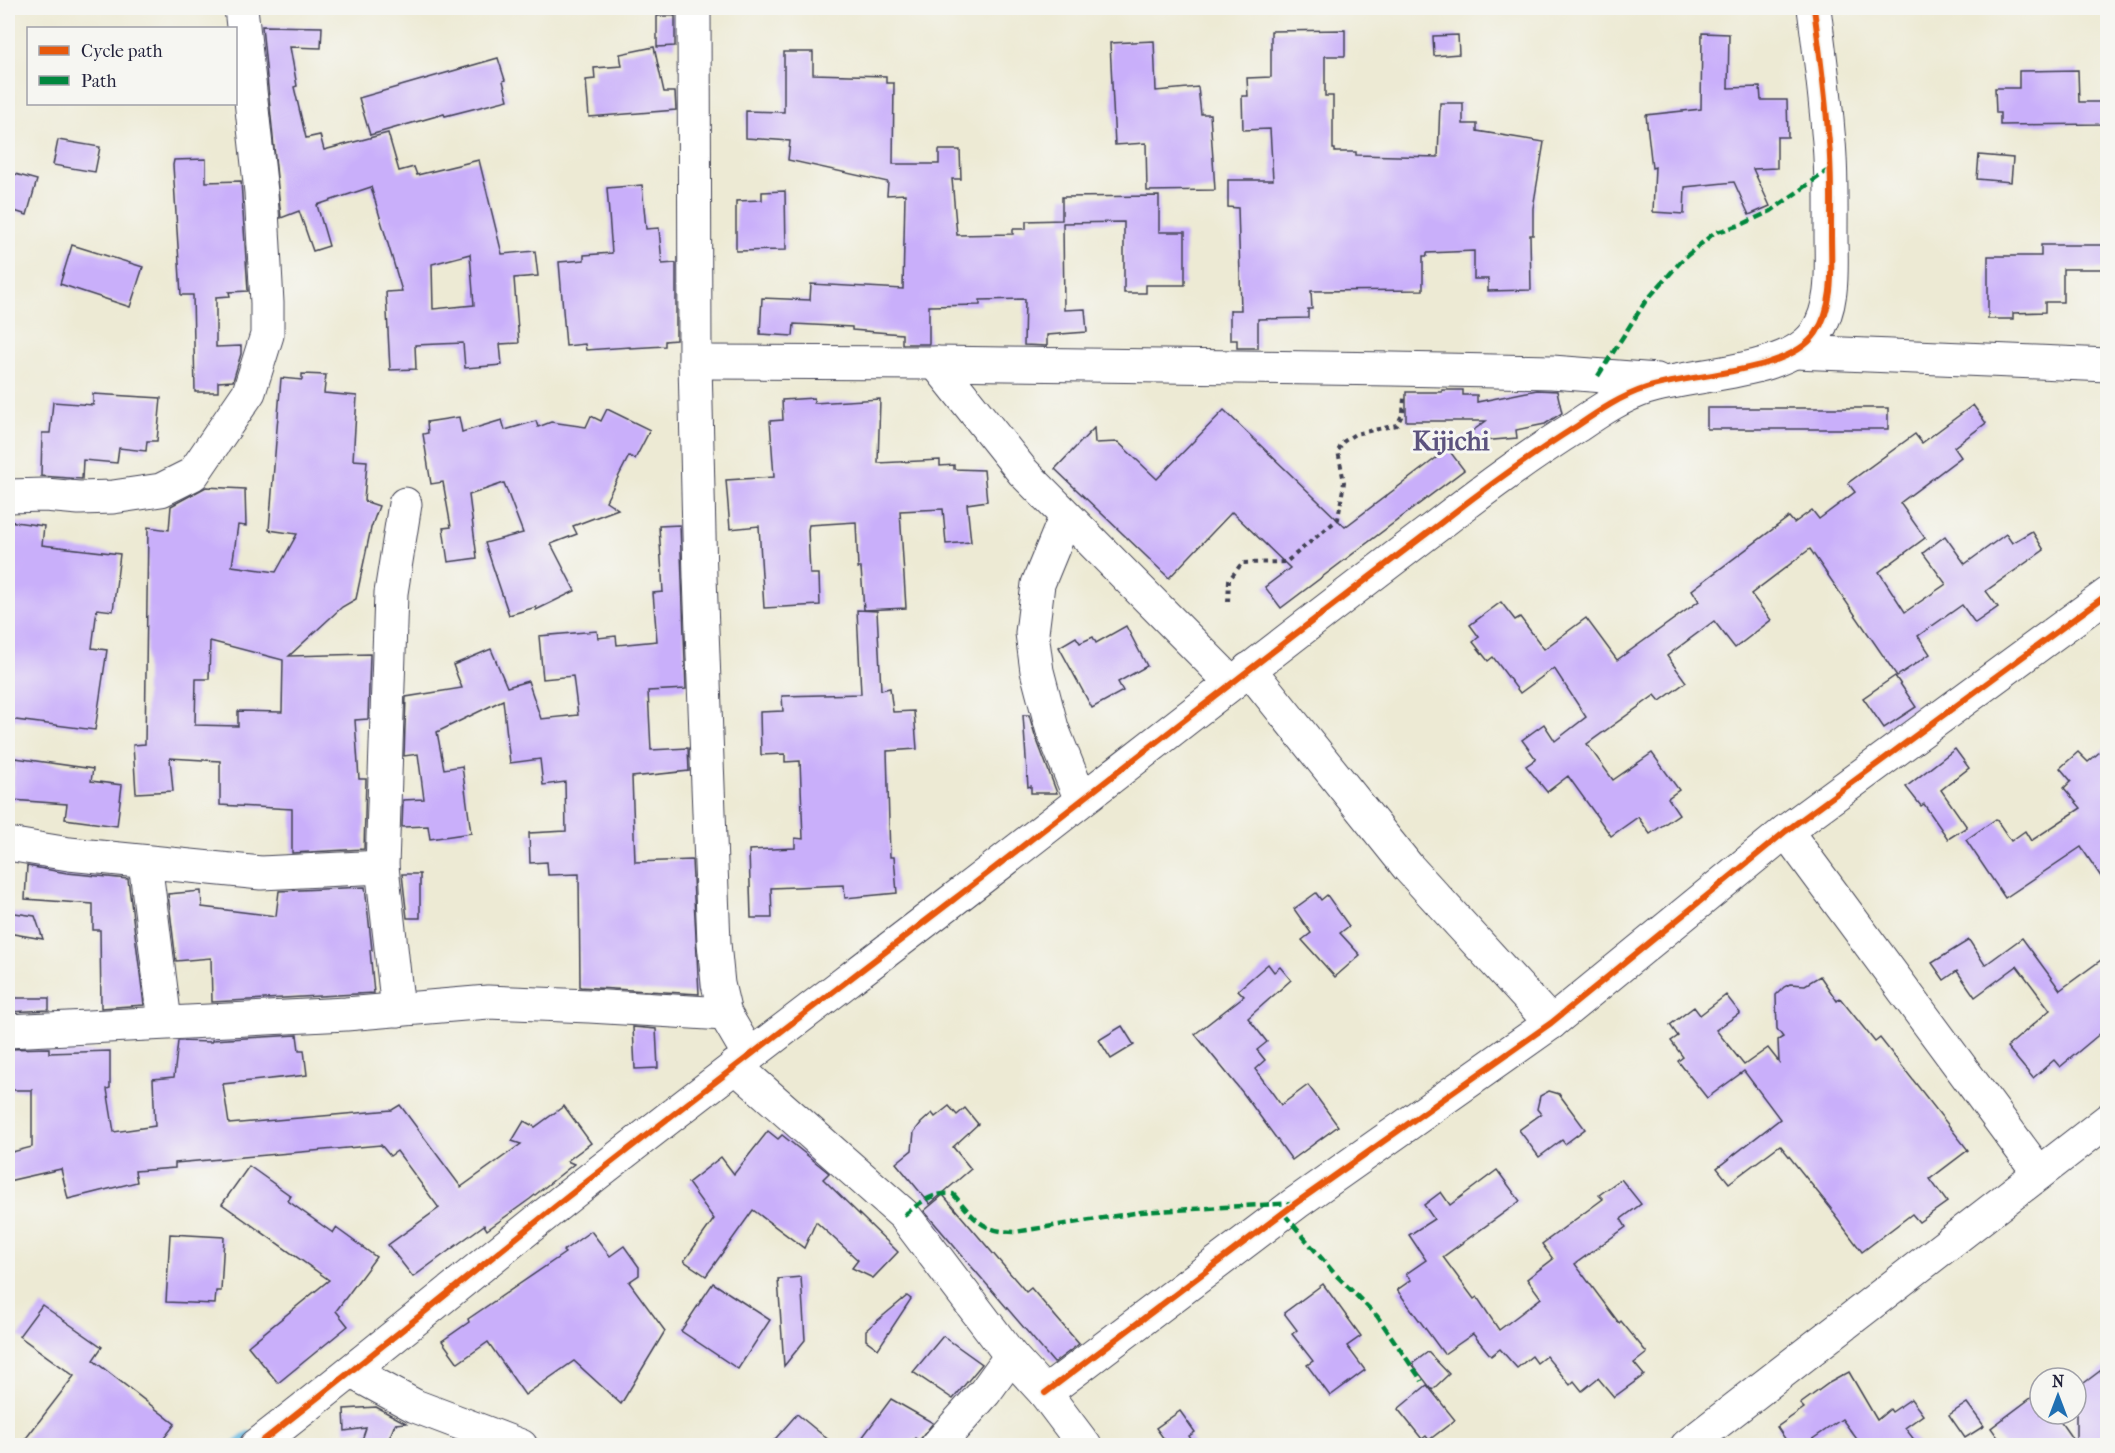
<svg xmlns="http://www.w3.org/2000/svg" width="2115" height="1453" font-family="'IM FELL French Canon',serif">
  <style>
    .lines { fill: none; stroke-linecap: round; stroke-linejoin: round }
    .stream { stroke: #64b8e0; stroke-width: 8 }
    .building { fill: #c9affa; fill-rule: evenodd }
    .minor-casing { stroke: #404052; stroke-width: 35 }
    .path { stroke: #404052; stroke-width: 4; stroke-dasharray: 4.5 4.5; stroke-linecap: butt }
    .minor { stroke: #fff; stroke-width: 33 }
    .quiet { stroke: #00873e; stroke-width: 4.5; stroke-dasharray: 9 4.5; stroke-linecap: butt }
    .cycleway-casing { stroke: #f6f6f2; stroke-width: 10 }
    .cycleway { stroke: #e8590c; stroke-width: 6 }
    .labels { text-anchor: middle; stroke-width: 6; stroke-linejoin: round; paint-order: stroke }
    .district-label { font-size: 27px; font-weight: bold; fill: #5c537e; stroke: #f6f6f2 }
  </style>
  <rect width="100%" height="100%" fill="#f6f6f2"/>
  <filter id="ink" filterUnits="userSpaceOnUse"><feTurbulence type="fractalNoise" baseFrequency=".0167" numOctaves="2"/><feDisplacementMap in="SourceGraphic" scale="12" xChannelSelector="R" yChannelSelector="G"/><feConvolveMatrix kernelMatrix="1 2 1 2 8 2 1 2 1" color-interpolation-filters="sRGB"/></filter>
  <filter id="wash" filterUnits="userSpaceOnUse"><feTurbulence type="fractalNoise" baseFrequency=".008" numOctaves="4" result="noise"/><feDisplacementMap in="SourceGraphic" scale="24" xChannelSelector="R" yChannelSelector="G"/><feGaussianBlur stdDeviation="1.35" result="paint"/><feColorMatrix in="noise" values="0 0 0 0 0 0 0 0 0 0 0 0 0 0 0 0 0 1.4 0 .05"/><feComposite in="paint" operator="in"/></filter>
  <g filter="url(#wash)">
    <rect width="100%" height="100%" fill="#edead4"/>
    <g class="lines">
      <polyline class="stream" points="234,1446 249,1435"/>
    </g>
    <g id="blocks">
      <g class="building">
        <polygon points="657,16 675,16 675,46 657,47"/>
        <path d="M262,26L322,27L321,48L290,47L297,86L294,87L306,138L320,135L324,150L388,133L399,171L414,167L417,175L479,160L502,254L535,251L538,276L514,278L519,343L500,344L502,365L465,368L463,343L415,345L416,369L390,370L386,292L402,291L371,187L317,205L329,246L313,251L299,211L281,218ZM470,254L474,305L433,309L432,264Z"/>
        <polygon points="1345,30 1345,56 1325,56 1325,96 1333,96 1333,149 1335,149 1335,152 1356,152 1356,155 1438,157 1440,103 1463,103 1463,124 1477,124 1477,131 1544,142 1533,208 1533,235 1530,235 1531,290 1488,291 1488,279 1474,279 1474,251 1427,253 1427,256 1423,256 1423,290 1311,291 1312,309 1308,309 1308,318 1258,319 1258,348 1237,348 1237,340 1230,340 1230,310 1241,310 1238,208 1228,207 1228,180 1273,180 1270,129 1243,130 1242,96 1248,96 1247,78 1271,77 1271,31"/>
        <polygon points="1702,33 1729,34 1728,88 1760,87 1761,100 1787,100 1788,137 1777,137 1777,168 1753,169 1770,206 1749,215 1734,182 1685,187 1684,214 1653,212 1655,167 1652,168 1646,115 1701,109"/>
        <polygon points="1458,35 1459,54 1434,56 1433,36"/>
        <polygon points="1154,41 1156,91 1198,87 1201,114 1210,114 1215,190 1147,191 1146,143 1115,145 1110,43"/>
        <polygon points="654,47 664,92 675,92 676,110 589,117 586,80 595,79 594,68 622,66 620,54"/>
        <polygon points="784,52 813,52 813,74 886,76 886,83 894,83 893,164 939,164 939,150 960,150 961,179 952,179 957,235 1013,234 1013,229 1026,229 1026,221 1062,220 1062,197 1159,196 1159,232 1185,232 1185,285 1146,285 1146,293 1124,293 1124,222 1063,223 1064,310 1085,309 1087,332 1047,335 1047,346 1024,345 1025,299 980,300 980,305 929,306 929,344 902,344 902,334 852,330 852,327 794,324 793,336 760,334 762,298 810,300 811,284 903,289 905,194 887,195 888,182 788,160 790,141 746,138 746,111 784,112"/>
        <polygon points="498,58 505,80 503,81 508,100 445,116 444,114 370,135 359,98"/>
        <polygon points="2078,70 2079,102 2107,102 2107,124 2000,125 2000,113 1996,113 1995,88 2019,88 2019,71"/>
        <polygon points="58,140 100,147 95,172 53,165"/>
        <polygon points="1979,155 2013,158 2011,182 1977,179"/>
        <polygon points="206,159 206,182 241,181 248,291 229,292 230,296 216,297 216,347 241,346 241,354 233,381 218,382 218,392 195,392 193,295 181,295 173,165 174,160"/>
        <polygon points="8,172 37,180 27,215 8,209"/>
        <polygon points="642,185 646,229 659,228 662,264 676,263 676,340 665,341 665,346 630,348 630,347 586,350 585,344 566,346 559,262 584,260 584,255 612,253 607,188"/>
        <polygon points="785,191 786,250 736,251 736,201 762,200 762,192"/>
        <polygon points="72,245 143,267 130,307 60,284"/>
        <polygon points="2041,245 2108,245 2108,269 2063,269 2063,302 2045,302 2045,312 2013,313 2013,319 1988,319 1988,256 2041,256"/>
        <path d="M302,374L326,375L324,393L357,396L353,460L367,461L364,501L379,506L371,528L356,599L342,607L289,656L370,654L368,719L355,720L359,779H366L364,849L292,853V809L220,805V761L170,758L173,791L136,793L133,745L145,744L148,527L169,530L171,506L206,487L245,489L246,526L238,525L232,566L276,572L297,534L269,530L281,378L302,380ZM210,641L283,660L282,712L238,711V726L195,725L196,679H209Z"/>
        <polygon points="1442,390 1463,390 1463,395 1477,395 1477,402 1537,390 1557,391 1562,413 1545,424 1516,430 1517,438 1456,443 1486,421 1406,421 1406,392 1442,392"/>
        <polygon points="93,394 161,398 157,441 147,441 146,451 119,448 117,463 83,460 82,479 41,476 42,433 50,433 53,402 93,405"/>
        <polygon points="814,398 814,403 880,399 878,463 940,460 940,466 954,465 954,469 984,470 987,501 967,504 971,542 946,544 943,509 900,511 906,608 864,610 861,568 858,568 856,522 809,525 808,530 810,574 819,574 820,605 764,608 759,526 730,529 726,480 774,477 770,421 783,420 782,400"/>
        <polygon points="1973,405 1986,423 1954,447 1961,457 1900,503 1925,538 1879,572 1905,612 1946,584 1923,553 1945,536 1965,564 2006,534 2012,543 2032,531 2044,550 1986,591 1998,607 1975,623 1962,605 1918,636 1930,654 1897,676 1810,549 1751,594 1771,620 1735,648 1714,621 1667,656 1686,682 1660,701 1655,695 1587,744 1613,780 1652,753 1679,790 1668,798 1679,814 1650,834 1638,817 1611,836 1568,776 1547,792 1526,766 1536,759 1522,740 1544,724 1555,741 1586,717 1554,668 1520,693 1493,657 1488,661 1473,642 1479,637 1470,625 1501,602 1515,620 1520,617 1544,649 1586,618 1617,660 1699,601 1692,590 1789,517 1794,523 1812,510 1819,519 1855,492 1848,483 1915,434 1922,443"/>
        <rect x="1707" y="408" width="181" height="21"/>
        <polygon points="607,409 650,430 635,459 629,456 606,501 618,509 573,526 577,534 551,544 575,591 536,610 536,607 509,615 485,543 523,533 504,483 469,495 477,558 448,562 443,528 451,527 443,482 431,484 423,434 428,433 427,422 459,417 462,432 502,420 505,430 536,421 538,427 551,422 586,427 591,416 601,421"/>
        <polygon points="1224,410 1345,527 1448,449 1464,470 1281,608 1265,587 1290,568 1232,512 1169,578 1055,469 1094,428 1095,443 1118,442 1157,479"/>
        <polygon points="8,521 44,526 42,545 120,554 113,611 97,609 92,648 107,650 95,730 8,719 8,622 13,594 8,593"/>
        <polygon points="680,525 686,689 648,691 651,750 688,748 689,771 632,777 635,862 692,860 699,994 580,987 579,874 548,875 547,862 530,863 529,833 566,831 565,782 543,785 540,759 510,763 503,700 437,732 444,769 462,766 471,833 430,839 428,826 402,827 403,800 424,799 418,754 404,756 406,697 462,688 453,665 491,649 507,687 528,681 541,719 578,715 573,676 543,679 539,636 597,631 598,638 616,636 617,645 657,641 653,593 663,592 659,526"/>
        <polygon points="857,610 877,611 881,690 890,688 893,712 914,711 917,749 887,751 890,857 894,857 897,893 845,898 844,885 771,888 772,918 751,918 749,850 795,848 795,838 803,839 800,761 785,762 785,754 761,755 760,712 783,711 782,696 861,694"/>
        <polygon points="1126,626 1147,666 1118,682 1123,691 1092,708 1059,647 1076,637 1080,643 1093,637 1096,643"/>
        <polygon points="1895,676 1916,707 1884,728 1863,698"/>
        <polygon points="1023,715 1029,715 1035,735 1057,793 1031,793 1031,786 1028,787"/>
        <polygon points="2108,745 2108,887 2081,847 2005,898 1966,840 1996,819 2011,841 2025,831 2031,841 2081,808 2064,788 2071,781 2060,768 2078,752 2088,762"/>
        <polygon points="1955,749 1969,768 1941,790 1967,827 1948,839 1924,804 1921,806 1906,787"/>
        <polygon points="15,758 93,769 91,781 122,785 117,826 65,819 67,804 12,800"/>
        <polygon points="27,866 67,873 128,879 144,1005 101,1008 100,930 93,930 93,904 25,899"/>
        <polygon points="402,874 420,874 420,918 407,918"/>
        <polygon points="365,887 372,950 370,950 374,993 212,1002 211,958 176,961 168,894 201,891 202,907 276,916 279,891"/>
        <polygon points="1316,893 1321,900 1327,895 1349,926 1340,933 1360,955 1335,977 1302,940 1311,933 1294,909"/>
        <polygon points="8,912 35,916 43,939 8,933"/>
        <polygon points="2022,938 2060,990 2108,955 2108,1027 2060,1067 2054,1060 2033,1078 2007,1047 2050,1010 2017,966 1975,997 1957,971 1944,980 1932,963 1969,940 1985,965"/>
        <polygon points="1268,964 1274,972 1280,967 1291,980 1248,1018 1267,1042 1257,1050 1265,1060 1255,1069 1281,1105 1308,1085 1338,1126 1292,1160 1243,1093 1195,1034 1244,996 1238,990"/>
        <polygon points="1820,976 1837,1001 1840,998 1875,1042 1880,1038 1968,1150 1930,1179 1947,1202 1919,1222 1912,1214 1862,1252 1835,1216 1836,1215 1780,1145 1729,1183 1717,1168 1780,1119 1744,1071 1707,1098 1678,1061 1683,1057 1671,1041 1678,1036 1670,1025 1694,1007 1700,1015 1726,995 1740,1013 1716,1030 1744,1065 1768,1048 1779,1062 1778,1040 1783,1037 1777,1029 1776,995 1784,987 1790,984 1805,985"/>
        <polygon points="8,998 49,998 49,1010 8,1012"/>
        <polygon points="1122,1026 1134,1045 1111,1059 1099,1040"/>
        <polygon points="633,1027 656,1029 658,1068 635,1069"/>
        <polygon points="297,1035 299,1050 304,1050 307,1075 223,1084 229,1124 392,1110 400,1105 461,1187 521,1144 512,1141 524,1121 535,1127 564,1106 591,1143 567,1161 574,1164 530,1199 487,1230 484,1225 413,1277 388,1245 439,1208 397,1151 390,1156 381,1145 175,1163 175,1168 135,1171 137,1182 68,1199 61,1169 8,1181 8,1153 32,1147 32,1090 8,1090 8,1049 49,1048 49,1053 110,1051 110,1088 107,1089 114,1132 155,1126 153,1079 174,1077 178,1041 212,1042 212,1040"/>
        <polygon points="1549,1091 1559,1094 1585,1129 1565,1144 1562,1140 1539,1157 1519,1130 1541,1114 1537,1109 1540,1096"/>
        <polygon points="949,1106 957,1115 965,1108 978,1124 953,1147 971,1169 930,1204 896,1163 912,1150 914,1132 921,1123 932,1113 935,1117"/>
        <polygon points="768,1131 778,1139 782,1135 829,1173 823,1179 898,1252 873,1278 852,1268 858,1260 816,1222 804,1248 753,1210 706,1276 684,1261 714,1219 688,1183 721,1157 734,1174"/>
        <polygon points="249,1166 291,1196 288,1201 333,1233 336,1228 376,1257 336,1311 348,1326 278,1383 248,1346 329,1280 222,1204"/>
        <polygon points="1497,1170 1520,1201 1443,1257 1474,1299 1477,1297 1499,1330 1541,1298 1527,1279 1553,1259 1542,1244 1603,1199 1599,1195 1621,1179 1641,1204 1621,1219 1626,1227 1575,1264 1619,1323 1621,1321 1647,1353 1634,1363 1644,1375 1614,1397 1598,1378 1582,1391 1574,1381 1570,1385 1546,1356 1537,1363 1532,1356 1517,1368 1500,1349 1491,1356 1473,1334 1444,1354 1397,1290 1411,1280 1406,1274 1426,1260 1409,1235 1434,1219 1424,1205 1441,1192 1450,1205"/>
        <polygon points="943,1195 1026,1292 1031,1288 1079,1344 1054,1363 924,1211"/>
        <polygon points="591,1231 610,1256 624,1246 639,1267 639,1275 629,1282 665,1331 621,1404 574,1361 525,1395 488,1342 458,1363 442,1341 469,1322 468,1319 565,1253 563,1251"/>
        <polygon points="170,1234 224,1237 221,1291 216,1291 215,1304 166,1302"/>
        <polygon points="801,1277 805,1340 784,1366 778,1279"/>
        <polygon points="713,1283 770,1320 738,1369 681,1331"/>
        <polygon points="1323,1284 1361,1336 1347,1346 1365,1370 1330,1396 1307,1365 1313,1361 1292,1334 1297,1330 1284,1313"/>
        <polygon points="907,1296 911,1299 878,1349 866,1340 866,1330"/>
        <polygon points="42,1305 102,1347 93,1360 175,1424 158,1446 20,1446 74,1376 19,1336"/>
        <polygon points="943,1336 982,1364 953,1399 913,1372"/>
        <polygon points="1428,1352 1449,1374 1432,1390 1412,1364"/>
        <polygon points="2108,1365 2108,1446 2004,1446 1991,1428 2039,1392 2040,1414 2055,1414 2076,1444 2076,1389"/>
        <polygon points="1849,1372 1877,1420 1890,1409 1892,1412 1911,1399 1923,1415 1905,1428 1919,1446 1862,1446 1842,1419 1802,1446 1790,1446 1777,1427 1804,1408 1800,1404 1829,1383"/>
        <polygon points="1427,1385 1455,1420 1429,1440 1426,1436 1422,1439 1398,1409"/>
        <polygon points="891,1399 933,1423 919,1441 915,1438 909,1446 856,1446"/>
        <polygon points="1967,1403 1984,1426 1965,1438 1949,1415"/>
        <polygon points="376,1407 406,1423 395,1424 386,1446 360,1446 366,1428 345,1431 344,1409"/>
        <polygon points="1180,1411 1195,1432 1189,1436 1195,1446 1169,1446 1156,1428"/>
        <polygon points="797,1414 836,1446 769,1446"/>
      </g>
    </g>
  </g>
  <g filter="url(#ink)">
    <use href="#blocks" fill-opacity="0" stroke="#404052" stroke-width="1.5"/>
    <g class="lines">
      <g class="minor-casing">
        <g id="minor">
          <polyline points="694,8 695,362 700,577 714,943 718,984 725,1014 749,1055"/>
          <polyline points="1796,352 2108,365"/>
          <polyline points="695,362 936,363 1393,369 1552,372 1657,380"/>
          <polyline points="936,363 1023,472 1232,683"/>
          <polyline points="8,496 45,495 79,498 113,497 161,490 193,474 249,392 267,335 267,303 261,192 241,8"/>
          <polyline points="1066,516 1038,584 1032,633 1037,671 1052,728 1081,800"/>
          <polyline points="1249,669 1408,867 1551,1023"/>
          <polyline points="1786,831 2039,1173"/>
          <polyline points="8,844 69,854 261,873 382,867"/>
          <polyline points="145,862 165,1022"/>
          <polyline points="398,1010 382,867 391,593 405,504"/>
          <polyline points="8,1031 346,1014 488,1002 589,1006 725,1014"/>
          <polyline points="735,1066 904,1215 1011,1356 1045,1393 1085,1446"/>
          <polyline points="352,1372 415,1406 521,1446"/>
          <polyline points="1045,1393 1296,1203 1551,1023 1786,831 2108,594"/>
          <path d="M256,1446C361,1365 463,1280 566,1198C694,1097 824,999 953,900C1115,775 1275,648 1438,525C1483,490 1529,456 1577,426C1599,411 1621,396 1646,388C1692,373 1788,374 1816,333C1835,305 1831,266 1831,234C1831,200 1832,166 1828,132C1825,90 1819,49 1814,8"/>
          <polyline points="937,1446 985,1392 1011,1356"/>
          <polyline points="1687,1446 2108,1120"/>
        </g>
      </g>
      <polyline class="path" points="1228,602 1229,580 1242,563 1286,562 1338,519 1344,482 1338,451 1343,442 1355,434 1397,425 1403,413 1404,397"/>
      <use href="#minor" class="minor"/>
      <g class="quiet">
        <polyline points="1598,376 1645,302 1683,259 1714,233 1743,224 1771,211 1831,168"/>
        <polyline points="1284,1214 1334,1273 1377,1316 1422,1381"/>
        <path d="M904,1215C921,1203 930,1192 953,1194C974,1217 980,1232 1015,1232L1141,1212L1293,1203"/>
      </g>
      <g class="cycleway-casing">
        <g id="cycleway">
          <polyline points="1045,1393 1296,1203 1551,1023 1786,831 2108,594"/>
          <path d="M256,1446C361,1365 463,1280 566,1198C694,1097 824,999 953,900C1115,775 1275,648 1438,525C1483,490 1529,456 1577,426C1599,411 1621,396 1646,388C1692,373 1788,374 1816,333C1835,305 1831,266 1831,234C1831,200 1832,166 1828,132C1825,90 1819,49 1814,8"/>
        </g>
      </g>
      <use href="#cycleway" class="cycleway"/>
    </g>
  </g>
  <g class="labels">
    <g class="district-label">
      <text x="1451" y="450">Kijichi</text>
    </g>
  </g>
  <rect width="2115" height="1453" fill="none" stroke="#f6f6f2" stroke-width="30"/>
  <rect x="27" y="27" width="210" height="78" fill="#f6f6f2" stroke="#a1a1a9" stroke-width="1.5"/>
  <rect x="39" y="46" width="30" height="9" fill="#e8590c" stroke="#a1a1a9" stroke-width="1.5"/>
  <text x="81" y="57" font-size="18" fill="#22223b">Cycle path</text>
  <rect x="39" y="76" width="30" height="9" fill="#00873e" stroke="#a1a1a9" stroke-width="1.5"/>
  <text x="81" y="87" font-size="18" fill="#22223b">Path</text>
  <g transform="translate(2058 1396)"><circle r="28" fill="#f6f6f2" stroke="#a1a1a9" stroke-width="1.5"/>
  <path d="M0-4.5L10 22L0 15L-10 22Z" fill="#1f6fb2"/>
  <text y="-9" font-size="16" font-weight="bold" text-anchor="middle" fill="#22223b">N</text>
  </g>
</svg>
